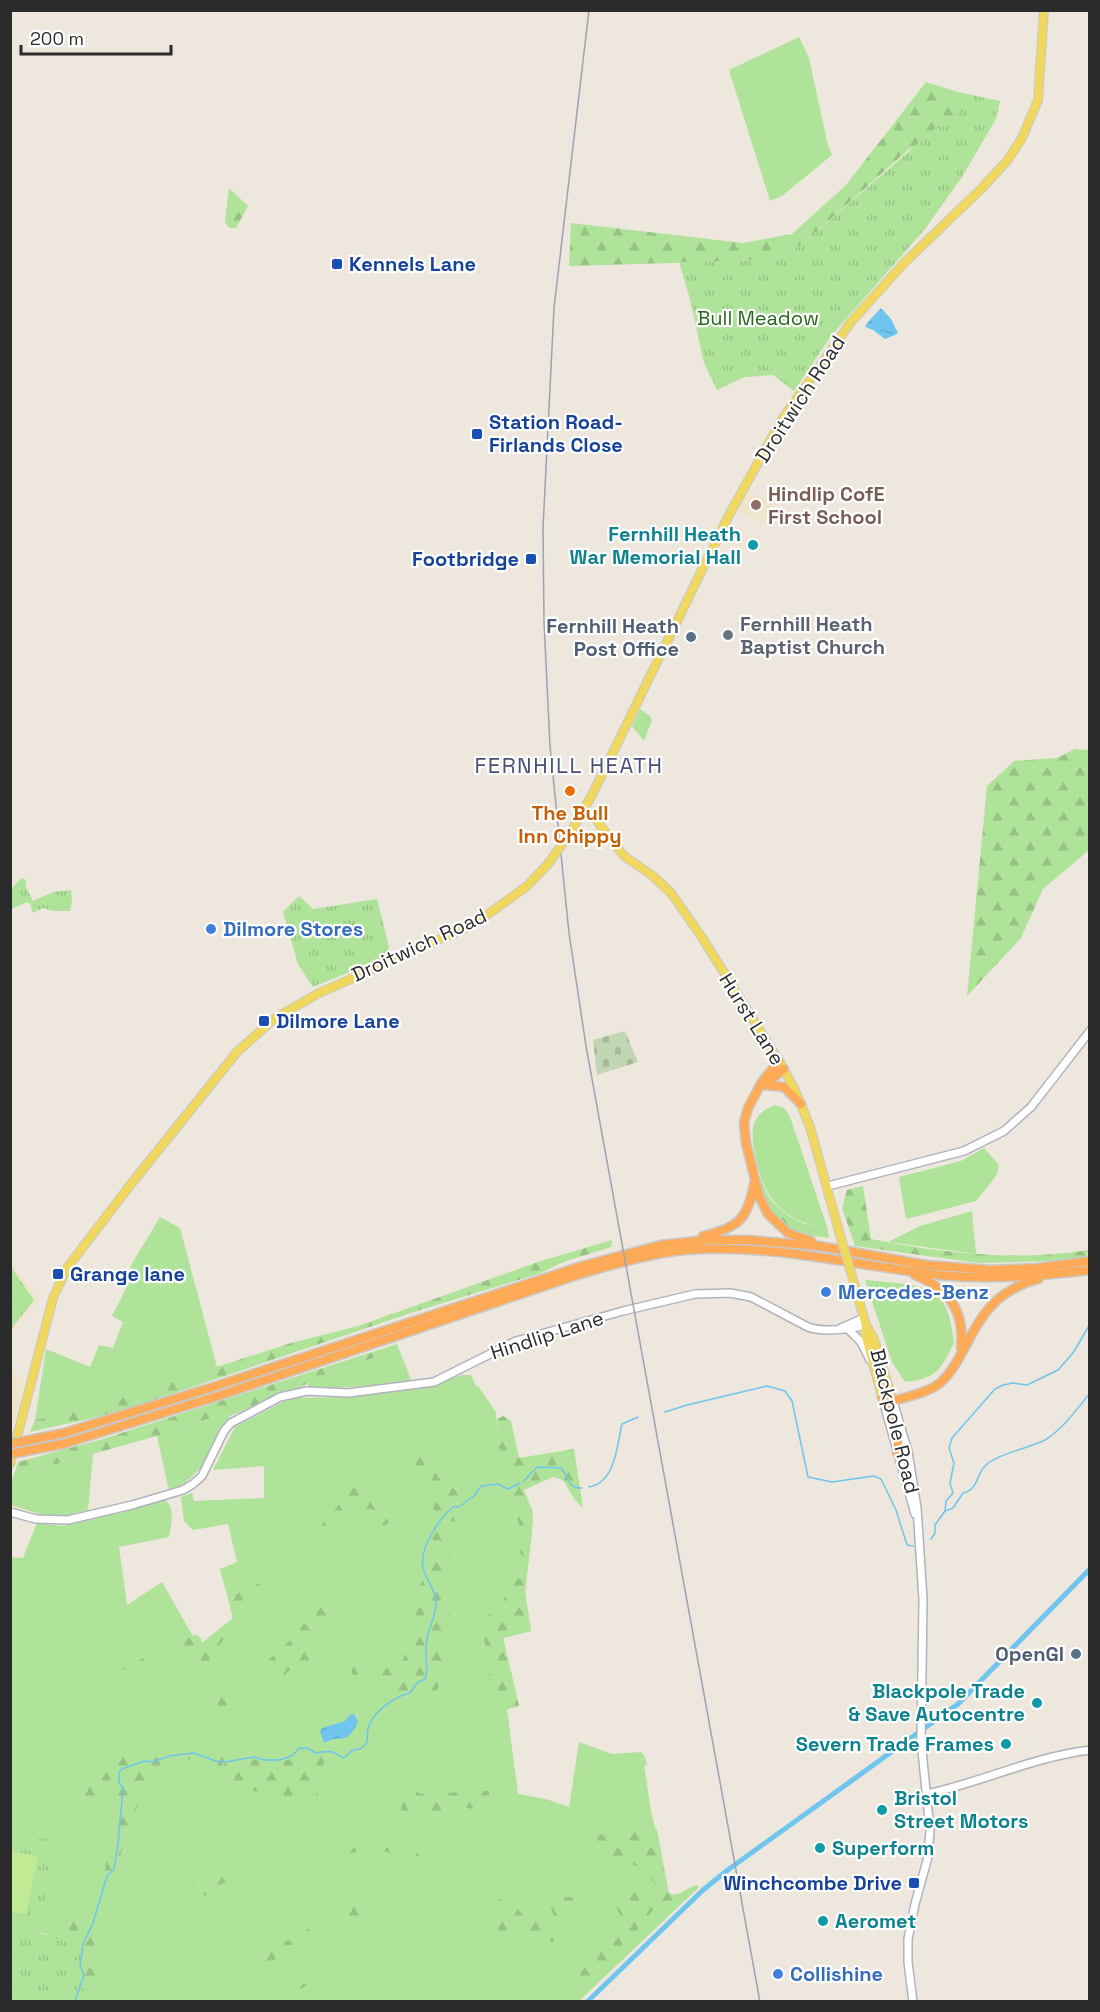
<svg xmlns="http://www.w3.org/2000/svg" width="1100" height="2012" font-family="'Space Grotesk',sans-serif">
  <style>
    .education { fill: #eee5cc }
    .grass { fill: #aee399 }
    .forest { fill: url(#forest-firs) }
    .cemetery { fill: url(#cemetery-stones) }
    .park { fill: url(#park-tufts) }
    .pitch { fill: #c1ea95 }
    .water { fill: url(#water-ripples) }
    .lines { fill: none; stroke-linecap: round; stroke-linejoin: round }
    .stream { stroke: #70c5ee; stroke-width: 1.5 }
    .canal { stroke: #70c5ee; stroke-width: 5 }
    .secondary-casing { stroke: #b1b2be; stroke-width: 10 }
    .primary-casing { stroke: #c8c8c8; stroke-width: 10 }
    .highway-casing { stroke: #c8c8c8; stroke-width: 11 }
    .secondary { stroke: #fff; stroke-width: 7 }
    .primary { stroke: #f0d85e; stroke-width: 8 }
    .highway { stroke: #feaa56; stroke-width: 8 }
    .rail { stroke: #9fa1b5; stroke-width: 1.5 }
    .primary-bridge-casing { stroke: #c8c8c8; stroke-width: 10; stroke-linecap: butt }
    .highway-bridge-casing { stroke: #c8c8c8; stroke-width: 11; stroke-linecap: butt }
    .primary-bridge { stroke: #f0d85e; stroke-width: 8 }
    .highway-bridge { stroke: #feaa56; stroke-width: 8 }
    .transit-dot { fill: #1a4fb4; stroke: #fff; stroke-width: 2 }
    .education-dot { fill: #8d6e63; stroke: #fff; stroke-width: 2 }
    .culture-dot { fill: #0f9aa8; stroke: #fff; stroke-width: 2 }
    .worship-dot { fill: #6b7280; stroke: #fff; stroke-width: 2 }
    .service-dot { fill: #5c6f8a; stroke: #fff; stroke-width: 2 }
    .food-dot { fill: #e8710a; stroke: #fff; stroke-width: 2 }
    .shop-dot { fill: #3f7fe0; stroke: #fff; stroke-width: 2 }
    .labels { text-anchor: middle; stroke-width: 4.5; stroke-linejoin: round; paint-order: stroke }
    .transit-label { font-size: 20px; font-weight: bold; fill: #164399; stroke: #fff; text-anchor: start }
    .park-label { font-size: 20px; fill: #25681a; stroke: #fff }
    .street-label { font-size: 20px; fill: #2b2b2b; stroke: #fff }
    .education-label { font-size: 20px; font-weight: bold; fill: #785e54; stroke: #fff; text-anchor: start }
    .culture-label { font-size: 20px; font-weight: bold; fill: #0d838f; stroke: #fff; text-anchor: end }
    .worship-label { font-size: 20px; font-weight: bold; fill: #5b616d; stroke: #fff; text-anchor: start }
    .service-label { font-size: 20px; font-weight: bold; fill: #4e5e75; stroke: #fff; text-anchor: end }
    .food-label { font-size: 20px; font-weight: bold; fill: #c56008; stroke: #fff }
    .shop-label { font-size: 20px; font-weight: bold; fill: #366cbe; stroke: #fff; text-anchor: start }
    .quarter-label { font-size: 22px; letter-spacing: 1.5px; fill: #4b507b; stroke: #fff }
  </style>
  <defs>
    <pattern id="forest-firs" width="22" height="20" patternUnits="userSpaceOnUse" patternTransform="scale(1.5)"><rect width="22" height="20" fill="#aee399"/><path d="M5 1l3.5 6h-7zM16 11l3.5 6h-7z" fill="#96c384"/></pattern>
    <pattern id="cemetery-stones" width="16" height="16" patternUnits="userSpaceOnUse" patternTransform="scale(1.5)"><rect width="16" height="16" fill="#c2d6b4"/><path d="M2 7V4a2 2 0 0 1 4 0v3zM10 15v-3a2 2 0 0 1 4 0v3z" fill="#a7b89b"/></pattern>
    <pattern id="park-tufts" width="24" height="20" patternUnits="userSpaceOnUse" patternTransform="scale(1.5)"><rect width="24" height="20" fill="#aee399"/><path d="M3 7l-1-3M5 7V3M7 7l1-3M15 17l-1-3M17 17v-4M19 17l1-3" fill="none" stroke="#96c384"/></pattern>
    <pattern id="water-ripples" width="26" height="14" patternUnits="userSpaceOnUse" patternTransform="scale(1.5)"><rect width="26" height="14" fill="#70c5ee"/><path d="M2 4q2-2 4 0t4 0M15 11q2-2 4 0t4 0" fill="none" stroke="#61a9cc"/></pattern>
  </defs>
  <rect width="100%" height="100%" fill="#ede7dd"/>
  <g class="education">
    <polygon points="746,491 775,501 764,524 736,510"/>
    <polygon points="11,1262 39,1299 11,1334"/>
    <polygon points="11,1369 24,1383 14,1424 11,1425"/>
  </g>
  <g class="grass">
    <polygon points="799,37 809,58 828,146 832,155 782,196 770,201 729,70"/>
    <polygon points="640,709 650,716 652,720 644,741 632,726"/>
    <path d="M775,1105L784,1108L790,1117L827,1227C816,1228 810,1225 800,1221C771,1208 761,1185 755,1155C751,1132 749,1115 775,1105Z"/>
    <polygon points="984,1148 999,1165 996,1176 976,1201 906,1219 899,1177 961,1161"/>
    <polygon points="972,1211 976,1254 888,1242 920,1226"/>
    <polygon points="160,1217 180,1228 217,1367 81,1411 35,1420 46,1349 90,1367 99,1345 113,1348 123,1322 112,1316 134,1273 130,1267"/>
    <path d="M865,1280C884,1282 920,1283 936,1294C949,1304 952,1328 954,1343C941,1369 937,1379 905,1382L892,1362Z"/>
    <polygon points="399,1349 411,1380 370,1386 312,1389 307,1384 318,1377"/>
    <path d="M462,1375H471L476,1386H478L496,1412L498,1441L532,1510V1533L525,1592L531,1631L503,1638L519,1706L507,1709L518,1794L546,1799L569,1807L579,1742L612,1754L641,1752L644,1755L647,1765L644,1766C647,1779 651,1824 657,1830L667,1891L672,1895C681,1895 687,1888 696,1885L699,1887L579,2001L152,2002L90,1990L54,1936L35,1931L39,1839L11,1837L10,1557L23,1558L37,1523L63,1526L164,1499C176,1507 171,1525 169,1537L119,1547L127,1605L162,1582L194,1638L200,1636L202,1643L233,1618L220,1569L237,1562L228,1524L193,1530L184,1521L181,1497L192,1493L194,1501L264,1498V1466L213,1470L235,1427L283,1402L292,1398L347,1397L376,1391L416,1389Z"/>
    <polygon points="220,1415 230,1416 217,1437 204,1465 185,1483 169,1491 157,1436"/>
    <polygon points="93,1454 88,1510 60,1517 39,1514 11,1505 11,1496 24,1473"/>
  </g>
  <g class="forest">
    <polygon points="926,82 958,92 958,127 908,150 805,242 780,257 740,261 569,266 571,223 743,243 792,234 846,185"/>
    <polygon points="229,188 248,206 236,228 229,228 225,222"/>
    <polygon points="1075,749 1089,750 1089,850 1043,889 1021,938 967,996 987,786 1014,761 1057,758"/>
    <path d="M759,1175C762,1182 765,1190 769,1197C781,1214 806,1229 827,1227L829,1238C818,1236 802,1235 792,1230C771,1219 763,1196 759,1175Z"/>
    <path d="M863,1186L871,1239C941,1253 1017,1262 1088,1250L1087,1256L1050,1261L978,1263L855,1246L842,1208L847,1190Z"/>
    <polygon points="612,1240 611,1247 566,1261 538,1274 420,1310 115,1413 30,1432 35,1420 81,1411 291,1343 358,1326 541,1261"/>
    <polygon points="397,1344 399,1349 318,1377 307,1384 230,1416 220,1415 157,1436 24,1473 11,1496 11,1484 18,1462 103,1439"/>
    <path d="M503,1416L511,1421L519,1458L574,1449L583,1508L575,1500L563,1480L553,1477L524,1490L532,1510L533,1520L525,1592L531,1631L503,1638L519,1706L507,1709L503,1705L489,1676L491,1666L478,1618C505,1613 503,1602 511,1578L521,1579L524,1571L521,1564L523,1558L520,1552C525,1525 505,1476 499,1447C497,1438 498,1428 497,1419Z"/>
    <path d="M420,1451L431,1459L438,1478L444,1480L464,1498V1507L459,1511L463,1519L452,1522L447,1518L438,1519C434,1513 434,1506 430,1500C422,1486 406,1474 406,1457L409,1454Z"/>
    <path d="M356,1485L390,1510L387,1514L370,1509L348,1513L334,1520L323,1530L312,1548L304,1550L281,1577L261,1587L244,1602L237,1621L209,1659L227,1705L226,1709L218,1708L209,1697L212,1694L201,1662C198,1656 190,1648 182,1648C172,1647 139,1664 128,1669L122,1670L124,1667L196,1634L202,1643L233,1619L228,1598L280,1573Z"/>
    <path d="M385,1517L389,1522L385,1526L388,1527L387,1541L385,1542L390,1545L389,1548L380,1549C375,1542 379,1539 377,1532C375,1527 373,1527 372,1521Z"/>
    <path d="M434,1526L447,1527L450,1532L449,1555L452,1568L447,1579L450,1628L444,1647L438,1688L431,1696L433,1706L428,1707V1696L418,1690L399,1699L397,1696L396,1684L366,1674L353,1675L350,1670L352,1665C371,1663 377,1675 397,1665C398,1664 402,1660 403,1659C409,1647 408,1630 412,1617C418,1592 427,1566 433,1541L431,1530Z"/>
    <path d="M332,1583L336,1586L337,1591L332,1593L333,1610L309,1638V1666L306,1671H288L285,1675H279L270,1670L268,1673L259,1671C260,1667 294,1636 299,1633L301,1627L306,1622L302,1617C317,1610 324,1599 327,1584Z"/>
    <path d="M188,1749L224,1755L225,1759L219,1772L207,1763L195,1759L181,1760L175,1763L163,1777L146,1788L141,1794L136,1811L128,1823L125,1846L121,1851L119,1871L107,1885L98,1878L99,1872L105,1870L107,1855L112,1846L110,1834L117,1817L113,1814L118,1797L116,1795L108,1804L103,1798L93,1802H74L71,1801L68,1789C75,1782 81,1785 90,1782C100,1780 109,1767 114,1759H116L113,1767V1773L106,1787H111C119,1776 115,1761 123,1750H130L135,1756L140,1758L157,1752Z"/>
    <path d="M302,1750L317,1753H332L322,1766L325,1775L317,1782L318,1799L301,1803L278,1798L281,1790C273,1786 267,1787 260,1792L247,1790L239,1786L221,1770L225,1763L253,1759L266,1762L283,1761L290,1759Z"/>
    <polygon points="415,1790 420,1794 489,1791 489,1799 472,1809 457,1805 421,1817 404,1815 401,1810 402,1804"/>
    <path d="M653,1826L657,1830L669,1894L678,1895L696,1885L699,1887L579,2001H575C585,1982 606,1970 622,1956C636,1945 653,1920 663,1905L662,1902L657,1905L622,1949L607,1960L583,1983L577,1976L582,1958L626,1931L628,1925C620,1914 613,1909 617,1894L628,1891L653,1894L658,1888C636,1856 628,1867 599,1852L602,1845L591,1837L595,1832L605,1836L620,1829L623,1831L620,1834L623,1836L634,1830Z"/>
    <path d="M391,1842L413,1850L430,1863V1868H426C409,1859 385,1848 365,1850C356,1851 346,1855 336,1857L332,1856L331,1849L341,1845Z"/>
    <path d="M234,1874L225,1883L210,1887L206,1895L189,1898L175,1911C178,1880 210,1879 234,1874Z"/>
    <path d="M494,1896L508,1904L510,1902C517,1905 516,1907 520,1912C526,1919 536,1921 544,1923L548,1915L559,1924L560,1935L554,1942C547,1939 539,1940 532,1938C522,1935 517,1933 506,1938C498,1932 493,1923 492,1912L489,1909V1901Z"/>
    <polygon points="565,1897 578,1898 581,1901 579,1907 563,1916 556,1917 553,1914 550,1904 558,1903"/>
    <path d="M337,1905L363,1907L372,1917L364,1918L360,1925L355,1919L337,1923L330,1928L329,1933L308,1935L296,1944L283,1946L273,1962H267V1948C278,1943 290,1941 300,1935C313,1927 316,1915 333,1916Z"/>
    <polygon points="64,1918 85,1921 96,1935 96,1963 94,1989 85,1995 23,2002 47,1942 47,1925"/>
    <polygon points="507,1975 482,2001 465,2001 484,1984"/>
    <polygon points="312,1981 301,1989 288,1994 286,2001 261,2001 261,1987 270,1996 284,1996 289,1988"/>
  </g>
  <polygon class="cemetery" points="625,1031 638,1062 597,1075 593,1040"/>
  <g class="park">
    <polygon points="958,92 1000,101 996,119 962,177 925,229 831,336 794,391 773,375 745,377 717,390 704,363 690,299 679,262 740,261 780,257 805,242 938,126 958,127"/>
    <polygon points="21,878 26,880 26,887 33,901 53,892 71,890 72,900 70,911 53,911 43,908 32,913 31,905 27,902 11,909 11,889"/>
    <polygon points="299,896 313,909 377,899 391,955 313,987 298,964 283,912"/>
    <polygon points="11,1267 34,1300 11,1329 10,1329"/>
    <polygon points="10,1837 58,1839 51,1877 35,1931 83,1948 80,1965 86,1976 82,1988 152,2001 11,2001"/>
  </g>
  <polygon class="pitch" points="10,1851 38,1856 26,1915 11,1912"/>
  <g class="water">
    <polygon points="881,308 891,319 898,333 895,335 885,339 873,330 865,327 867,323"/>
    <path d="M351,1714H354L358,1722C346,1747 342,1733 324,1743L320,1731L322,1728L345,1721Z"/>
  </g>
  <g class="lines">
    <g class="stream">
      <polyline points="665,1412 687,1405 767,1386 785,1391 792,1401 808,1477 832,1482 874,1476 881,1479 896,1510 907,1545 913,1546"/>
      <path d="M524,1481L537,1467L561,1468C569,1477 568,1489 582,1488"/>
      <path d="M589,1487C616,1482 617,1445 622,1424L638,1417"/>
      <path d="M945,1511L953,1508L963,1493C978,1490 976,1475 985,1466C994,1455 1032,1447 1045,1440C1063,1429 1076,1410 1090,1393"/>
      <polyline points="931,1539 935,1533 935,1525 945,1511 946,1501 953,1493 950,1483 954,1463 949,1448 952,1438 995,1389 1003,1385 1013,1383 1027,1385 1058,1370 1073,1353 1090,1324"/>
      <path d="M75,2002L84,1975L80,1966L83,1944L93,1923L107,1876L114,1869L118,1844L123,1788L119,1783V1772L122,1769L144,1761L152,1762L169,1756L194,1753L216,1761L225,1762L254,1757L264,1760H279L292,1756L299,1748H307L316,1753C327,1750 334,1751 343,1758C347,1756 350,1751 354,1750C360,1748 358,1751 363,1747C370,1742 366,1736 368,1729C371,1713 395,1696 410,1693L417,1683L425,1679C429,1668 426,1667 426,1657C426,1650 426,1641 428,1634C431,1624 436,1613 436,1602C436,1589 425,1580 423,1567C419,1548 440,1518 453,1507H459L475,1495L481,1486L498,1484L508,1489L520,1483"/>
    </g>
    <polyline class="canal" points="587,2002 703,1890 729,1869 958,1704 1090,1569"/>
    <g class="secondary-casing">
      <g id="secondary">
        <polyline points="828,1186 964,1151 1004,1131 1031,1107 1090,1031"/>
        <polyline points="841,1328 864,1318"/>
        <polyline points="848,1329 861,1342 870,1360"/>
        <polyline points="882,1397 915,1514"/>
        <polyline points="893,1401 908,1452 917,1508 923,1599 921,1741 930,1830 928,1857 915,1904 908,1939 908,1962 913,2002"/>
        <path d="M10,1512L36,1519L68,1520L132,1505L183,1490L193,1484L202,1476L224,1431L231,1423L280,1397L307,1391L348,1393L434,1382L516,1341L623,1311L695,1294L730,1293L751,1297L808,1327C825,1333 849,1329 866,1325"/>
        <path d="M927,1794C982,1782 1033,1757 1090,1750"/>
      </g>
    </g>
    <g class="primary-casing">
      <g id="primary">
        <polyline points="584,810 593,816 624,856 653,876 671,893 703,939 779,1061 795,1090 810,1127 842,1242"/>
        <polyline points="571,832 592,795 728,517 781,421 851,322 904,263 982,188 1007,161 1022,138 1038,100 1044,10"/>
        <polyline points="850,1269 866,1325 865,1333 882,1397"/>
        <polyline points="866,1325 874,1339 893,1401"/>
        <polyline points="10,1464 53,1298 67,1268 131,1184 237,1052 274,1019 317,994 476,923 527,886 548,864"/>
      </g>
    </g>
    <g class="highway-casing">
      <g id="highway">
        <polyline points="779,1061 762,1082 748,1108 744,1123 746,1143 759,1196 768,1214 788,1233 811,1241"/>
        <polyline points="765,1085 784,1087 801,1104"/>
        <polyline points="765,1085 784,1069"/>
        <path d="M703,1236C737,1228 748,1220 754,1184"/>
        <path d="M915,1275C949,1289 965,1311 961,1348"/>
        <path d="M882,1397L888,1401H893C909,1396 927,1393 940,1383C951,1374 957,1361 964,1349C982,1313 997,1290 1038,1279"/>
        <polyline points="893,1401 890,1410 898,1441 897,1452"/>
        <polyline points="64,1433 210,1388 582,1266 661,1245 707,1240 748,1240 819,1246 926,1265 991,1270 1037,1268 1090,1261"/>
        <path d="M63,1444L221,1395L577,1275C618,1263 660,1250 702,1249C782,1246 860,1266 939,1275C990,1280 1039,1276 1090,1270"/>
      </g>
    </g>
    <use href="#secondary" class="secondary"/>
    <use href="#primary" class="primary"/>
    <use href="#highway" class="highway"/>
    <polyline class="rail" points="589,10 554,308 543,528 544,622 550,746 569,933 586,1046 760,2002"/>
    <g class="primary-bridge-casing">
      <g id="primary-bridge">
        <polyline points="548,864 571,832"/>
        <polyline points="842,1242 850,1269"/>
      </g>
    </g>
    <g class="highway-bridge-casing">
      <g id="highway-bridge">
        <polyline points="10,1444 64,1433"/>
        <polyline points="10,1454 63,1444"/>
      </g>
    </g>
    <use href="#primary-bridge" class="primary-bridge"/>
    <use href="#highway-bridge" class="highway-bridge"/>
  </g>
  <g class="transit-dot">
    <rect x="331" y="258" width="12" height="12" rx="3"/>
    <rect x="471" y="428" width="12" height="12" rx="3"/>
    <rect x="525" y="553" width="12" height="12" rx="3"/>
    <rect x="258" y="1015" width="12" height="12" rx="3"/>
    <rect x="52" y="1268" width="12" height="12" rx="3"/>
    <rect x="908" y="1877" width="12" height="12" rx="3"/>
  </g>
  <circle class="education-dot" cx="756" cy="505" r="6"/>
  <g class="culture-dot">
    <circle cx="753" cy="545" r="6"/>
    <circle cx="1037" cy="1703" r="6"/>
    <circle cx="1006" cy="1744" r="6"/>
    <circle cx="882" cy="1810" r="6"/>
    <circle cx="820" cy="1848" r="6"/>
    <circle cx="823" cy="1921" r="6"/>
  </g>
  <circle class="worship-dot" cx="728" cy="635" r="6"/>
  <g class="service-dot">
    <circle cx="691" cy="637" r="6"/>
    <circle cx="1076" cy="1654" r="6"/>
  </g>
  <circle class="food-dot" cx="570" cy="791" r="6"/>
  <g class="shop-dot">
    <circle cx="211" cy="929" r="6"/>
    <circle cx="826" cy="1292" r="6"/>
    <circle cx="778" cy="1974" r="6"/>
  </g>
  <g class="labels">
    <g class="transit-label">
      <text x="349" y="271">Kennels Lane</text>
      <text x="489" y="429">Station Road-<tspan x="489" dy="23">Firlands Close</tspan></text>
      <text x="519" y="566" text-anchor="end">Footbridge</text>
      <text x="276" y="1028">Dilmore Lane</text>
      <text x="70" y="1281">Grange lane</text>
      <text x="902" y="1890" text-anchor="end">Winchcombe Drive</text>
    </g>
    <g class="park-label">
      <text x="758" y="325">Bull Meadow</text>
    </g>
    <g class="street-label">
      <text transform="translate(800 399) rotate(-57)" y="7">Droitwich Road</text>
      <text transform="translate(419 945) rotate(-25)" y="7">Droitwich Road</text>
      <text transform="translate(752 1019) rotate(58)" y="7">Hurst Lane</text>
      <text transform="translate(547 1335) rotate(-18)" y="7">Hindlip Lane</text>
      <text transform="translate(895 1421) rotate(76)" y="7">Blackpole Road</text>
    </g>
    <g class="education-label">
      <text x="768" y="501">Hindlip CofE<tspan x="768" dy="23">First School</tspan></text>
    </g>
    <g class="culture-label">
      <text x="741" y="541">Fernhill Heath<tspan x="741" dy="23">War Memorial Hall</tspan></text>
      <text x="1025" y="1698">Blackpole Trade<tspan x="1025" dy="23">&amp; Save Autocentre</tspan></text>
      <text x="994" y="1751">Severn Trade Frames</text>
      <text x="894" y="1805" text-anchor="start">Bristol<tspan x="894" dy="23">Street Motors</tspan></text>
      <text x="832" y="1855" text-anchor="start">Superform</text>
      <text x="835" y="1928" text-anchor="start">Aeromet</text>
    </g>
    <g class="worship-label">
      <text x="740" y="631">Fernhill Heath<tspan x="740" dy="23">Baptist Church</tspan></text>
    </g>
    <g class="service-label">
      <text x="679" y="633">Fernhill Heath<tspan x="679" dy="23">Post Office</tspan></text>
      <text x="1064" y="1661">OpenGI</text>
    </g>
    <g class="food-label">
      <text x="570" y="820">The Bull<tspan x="570" dy="23">Inn Chippy</tspan></text>
    </g>
    <g class="shop-label">
      <text x="223" y="936">Dilmore Stores</text>
      <text x="838" y="1299">Mercedes-Benz</text>
      <text x="790" y="1981">Collishine</text>
    </g>
    <g class="quarter-label">
      <text x="569" y="773">FERNHILL HEATH</text>
    </g>
  </g>
  <rect width="1100" height="2012" fill="none" stroke="#2b2b2b" stroke-width="24"/>
  <path d="M21 45v9h150v-9" fill="none" stroke="#2b2b2b" stroke-width="3"/>
  <text x="30" y="45" font-size="18" fill="#2b2b2b" stroke="#ffffff" stroke-width="4.5" paint-order="stroke">200 m</text>
</svg>
